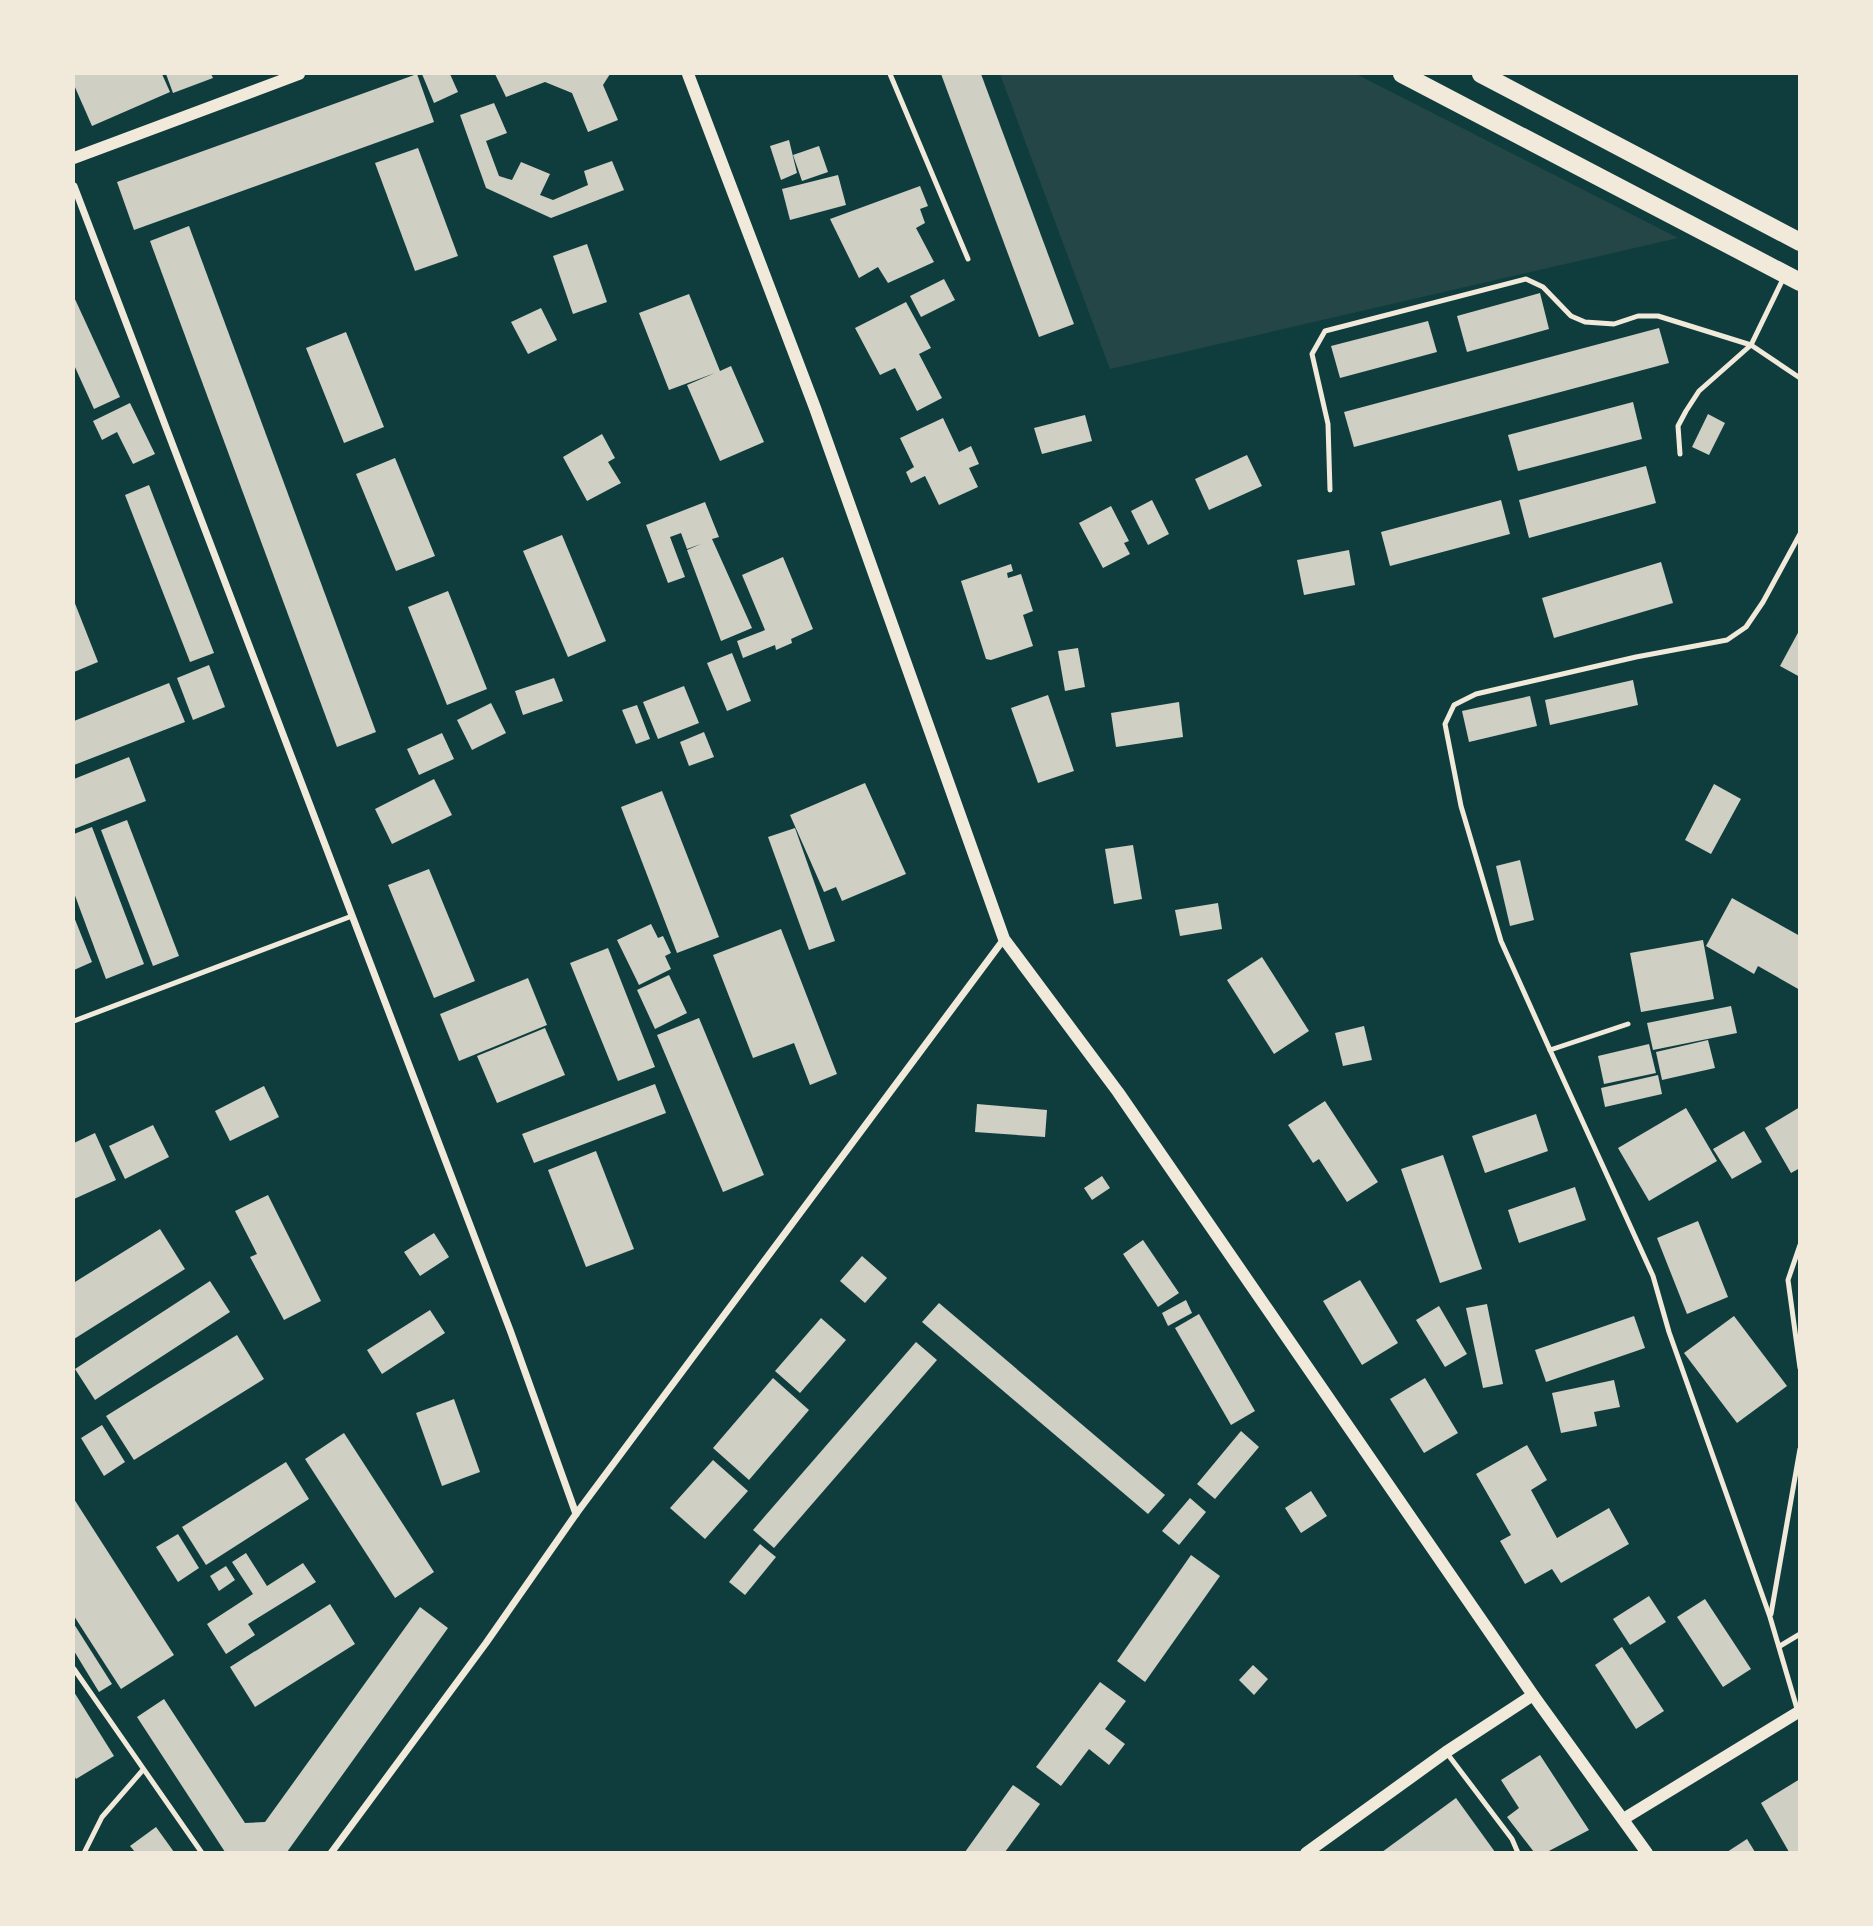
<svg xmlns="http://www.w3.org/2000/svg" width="1873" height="1926" font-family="Helvetica,sans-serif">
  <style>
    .green { fill: #244646 }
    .building { fill: #cfcfc3 }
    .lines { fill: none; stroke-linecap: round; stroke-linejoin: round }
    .service { stroke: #f1e9da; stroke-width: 5 }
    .minor { stroke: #f1e9da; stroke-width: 7 }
    .tertiary { stroke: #f1e9da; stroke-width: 12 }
    .primary { stroke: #f1e9da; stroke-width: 18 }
  </style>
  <rect width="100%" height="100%" fill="#0f3d3e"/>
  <polygon class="green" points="1000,74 1356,74 1678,238 1110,369"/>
  <g class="building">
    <polygon points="74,74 162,74 170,92 92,126 74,85"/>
    <polygon points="166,74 211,74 213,78 173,93"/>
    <polygon points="417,74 434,122 134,230 117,182"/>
    <polygon points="422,74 450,74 458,92 434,103"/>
    <polygon points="495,74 610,74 603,85 618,120 588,132 572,93 545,82 506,97"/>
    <polygon points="941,74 981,74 1074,324 1039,337"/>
    <polygon points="494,103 507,133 486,141 499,176 512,180 521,162 550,174 540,195 553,200 588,185 584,171 612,161 624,190 551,218 486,188 460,115"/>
    <polygon points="789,140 797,173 781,180 770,146"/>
    <polygon points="819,146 828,172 802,181 793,155"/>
    <polygon points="418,148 458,256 415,271 375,163"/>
    <polygon points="838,175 846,205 790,220 782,189"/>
    <polygon points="920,186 928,206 920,209 925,223 916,228 934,262 888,283 878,267 859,278 830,219"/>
    <polygon points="189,226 376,732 337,747 150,241"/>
    <polygon points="587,244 607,302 573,314 553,256"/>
    <polygon points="944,279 955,300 921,317 910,296"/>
    <polygon points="1540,293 1549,329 1467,352 1457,316"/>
    <polygon points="689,294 720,371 731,366 764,442 720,461 687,385 715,373 669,390 639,313"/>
    <polygon points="74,297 120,397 94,409 74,365"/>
    <polygon points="906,302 931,348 919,354 942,398 917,411 895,368 880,375 855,328"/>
    <polygon points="541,308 557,340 528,354 511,322"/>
    <polygon points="1428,321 1437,352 1340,378 1331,346"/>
    <polygon points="1659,328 1669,363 1354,447 1344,412"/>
    <polygon points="346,332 384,427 344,443 306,348"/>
    <polygon points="1633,402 1642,439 1518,471 1508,435"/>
    <polygon points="130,403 155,454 133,464 117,432 102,440 93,421"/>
    <polygon points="1708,414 1725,423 1709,455 1692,447"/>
    <polygon points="1085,415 1092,441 1042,454 1034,428"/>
    <polygon points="943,418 959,452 971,446 979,464 969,468 978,487 939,505 925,476 911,483 906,472 914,467 900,438"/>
    <polygon points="602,434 615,458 608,462 621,483 587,501 563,457"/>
    <polygon points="1247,455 1262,486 1209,510 1195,479"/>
    <polygon points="395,458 435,556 396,571 356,474"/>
    <polygon points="1646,466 1656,503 1529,538 1519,500"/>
    <polygon points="149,485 214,653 190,662 125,495"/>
    <polygon points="1152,500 1169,534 1148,545 1131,511"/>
    <polygon points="1501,500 1510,534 1390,566 1381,532"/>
    <polygon points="705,502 719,537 712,539 752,628 721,641 687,550 701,544 687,549 681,533 670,537 685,577 668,583 646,525"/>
    <polygon points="1111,506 1129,541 1124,543 1130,554 1103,568 1079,523"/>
    <polygon points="562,535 606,641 568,657 523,551"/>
    <polygon points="1349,550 1355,585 1304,595 1297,560"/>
    <polygon points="783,557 813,629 791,639 792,643 776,650 775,645 743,658 737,641 765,630 742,575"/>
    <polygon points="1661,562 1673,603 1554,638 1542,598"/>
    <polygon points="1011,564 1013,571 1007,573 1008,578 1021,574 1033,611 1023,615 1033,646 991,660 986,659 961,581"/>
    <polygon points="448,591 487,689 447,705 408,607"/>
    <polygon points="74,601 98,662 74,672"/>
    <polygon points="1800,629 1800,677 1780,666"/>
    <polygon points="1078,648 1085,687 1065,691 1058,651"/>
    <polygon points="732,653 751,701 727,711 707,663"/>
    <polygon points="209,665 225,707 193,720 177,678"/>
    <polygon points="554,678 563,701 523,715 515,691"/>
    <polygon points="1633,680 1638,705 1550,725 1545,700"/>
    <polygon points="169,683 185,722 74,765 74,721"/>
    <polygon points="684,686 699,723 658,739 643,702"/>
    <polygon points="1048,695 1074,771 1038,783 1011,708"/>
    <polygon points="1530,696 1537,726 1469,742 1462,711"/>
    <polygon points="1179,702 1183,737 1116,747 1111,713"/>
    <polygon points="491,703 506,733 472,750 457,720"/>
    <polygon points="637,705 650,739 636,744 622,710"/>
    <polygon points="704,732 714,757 689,766 680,742"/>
    <polygon points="442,733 454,759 419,775 407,749"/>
    <polygon points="129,757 146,801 74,829 74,779"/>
    <polygon points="434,779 452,815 392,844 375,809"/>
    <polygon points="865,783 906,874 842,901 836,887 824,892 790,815"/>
    <polygon points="1714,784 1741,799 1711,854 1685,840"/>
    <polygon points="662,791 719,937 677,953 621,807"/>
    <polygon points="127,820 179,956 153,966 101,830"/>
    <polygon points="92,827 144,964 106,979 74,893 74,834"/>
    <polygon points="795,828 835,941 809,950 768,837"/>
    <polygon points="1133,845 1142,899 1114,904 1105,849"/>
    <polygon points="1520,860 1534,920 1510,926 1496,866"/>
    <polygon points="429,869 475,981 434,998 388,885"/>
    <polygon points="1732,898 1800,936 1800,990 1758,966 1754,974 1706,946"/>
    <polygon points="1218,903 1222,929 1180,936 1175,910"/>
    <polygon points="74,917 92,962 74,970"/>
    <polygon points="651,924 658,938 663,936 671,953 665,956 671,969 639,985 617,940"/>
    <polygon points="781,929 837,1074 810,1085 794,1043 753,1058 713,955"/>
    <polygon points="1703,940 1714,999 1641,1012 1630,953"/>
    <polygon points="608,948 655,1067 618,1081 570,963"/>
    <polygon points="1262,957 1309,1031 1274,1054 1227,980"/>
    <polygon points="669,975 687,1013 655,1029 637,990"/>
    <polygon points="528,978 547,1025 459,1061 440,1014"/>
    <polygon points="1731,1006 1737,1033 1653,1050 1647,1023"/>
    <polygon points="699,1018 764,1175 723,1192 657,1035"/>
    <polygon points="1364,1026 1372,1060 1343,1066 1335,1033"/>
    <polygon points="545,1028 565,1075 497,1103 477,1056"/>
    <polygon points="1708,1040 1715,1068 1662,1080 1656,1052"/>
    <polygon points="1649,1044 1656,1073 1604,1084 1598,1056"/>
    <polygon points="1658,1075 1662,1094 1605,1107 1601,1088"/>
    <polygon points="655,1084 666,1113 534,1163 522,1134"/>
    <polygon points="264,1086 279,1117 230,1141 215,1111"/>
    <polygon points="1325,1101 1378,1182 1347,1202 1319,1159 1313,1163 1288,1125"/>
    <polygon points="977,1104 1047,1110 1045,1137 975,1132"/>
    <polygon points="1800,1107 1800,1168 1791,1173 1765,1128"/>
    <polygon points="1686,1108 1717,1161 1649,1201 1618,1148"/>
    <polygon points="1536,1114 1548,1151 1485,1173 1472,1136"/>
    <polygon points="153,1125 169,1157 125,1179 109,1146"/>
    <polygon points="1744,1131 1762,1162 1732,1179 1713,1149"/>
    <polygon points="95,1133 116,1180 74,1199 74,1143"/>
    <polygon points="596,1151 634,1249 586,1267 548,1170"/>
    <polygon points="1443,1155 1482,1269 1440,1283 1401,1169"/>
    <polygon points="1102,1176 1110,1188 1092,1200 1084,1188"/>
    <polygon points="1575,1187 1586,1220 1519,1243 1508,1210"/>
    <polygon points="268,1195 321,1301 284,1320 250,1257 257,1254 235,1211"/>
    <polygon points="1698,1221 1728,1297 1687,1314 1657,1238"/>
    <polygon points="160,1229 185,1269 74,1339 74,1279 75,1282"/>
    <polygon points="434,1233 449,1257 420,1276 404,1252"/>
    <polygon points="1143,1240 1179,1293 1158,1307 1123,1254"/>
    <polygon points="862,1256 887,1278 865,1303 840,1281"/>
    <polygon points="1360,1280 1398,1343 1362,1365 1323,1301"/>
    <polygon points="210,1281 230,1312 95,1400 75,1369"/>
    <polygon points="1186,1300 1192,1313 1168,1326 1162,1313"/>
    <polygon points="939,1303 1165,1495 1148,1514 922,1322"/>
    <polygon points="1487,1304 1503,1384 1483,1388 1466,1308"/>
    <polygon points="1439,1306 1467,1354 1445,1367 1416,1320"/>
    <polygon points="430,1310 445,1333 382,1374 367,1350"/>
    <polygon points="1199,1314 1255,1411 1231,1425 1175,1328"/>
    <polygon points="1634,1316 1645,1348 1546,1382 1535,1350"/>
    <polygon points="1734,1316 1787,1386 1737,1423 1684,1353"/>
    <polygon points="821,1318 846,1340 800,1393 775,1371"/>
    <polygon points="237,1335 264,1379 134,1460 106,1416"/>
    <polygon points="916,1342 937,1360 774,1548 753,1530"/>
    <polygon points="773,1378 809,1410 749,1480 713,1448"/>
    <polygon points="1425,1378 1458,1433 1424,1453 1390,1399"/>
    <polygon points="1614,1380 1620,1407 1594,1412 1597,1426 1561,1433 1552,1393"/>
    <polygon points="454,1399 480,1472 442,1486 416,1413"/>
    <polygon points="102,1425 125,1462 104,1476 81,1438"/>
    <polygon points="1241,1431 1259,1447 1215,1499 1197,1484"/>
    <polygon points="344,1433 434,1572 395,1598 305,1459"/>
    <polygon points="1527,1445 1547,1480 1531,1490 1557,1538 1609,1508 1629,1544 1561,1583 1552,1569 1525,1584 1500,1541 1511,1535 1476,1474"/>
    <polygon points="713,1460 748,1491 705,1539 670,1508"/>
    <polygon points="286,1462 309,1499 206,1565 182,1527"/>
    <polygon points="1311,1491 1327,1516 1301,1533 1285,1508"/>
    <polygon points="1190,1498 1206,1512 1179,1545 1162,1531"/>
    <polygon points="74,1499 174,1655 121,1689 74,1616"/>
    <polygon points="178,1534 199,1568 178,1582 156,1547"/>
    <polygon points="760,1544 776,1557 745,1595 729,1582"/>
    <polygon points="246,1553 267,1586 303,1563 316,1582 248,1624 255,1635 226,1654 207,1624 253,1594 232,1562"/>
    <polygon points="1191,1555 1220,1576 1145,1682 1117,1661"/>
    <polygon points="226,1566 235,1580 219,1591 210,1576"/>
    <polygon points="1649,1596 1666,1622 1630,1645 1613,1619"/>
    <polygon points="1705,1599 1751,1669 1723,1687 1677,1617"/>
    <polygon points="330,1604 355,1644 255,1707 230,1667"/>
    <polygon points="420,1607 448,1628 287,1852 225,1852 137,1717 164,1699 245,1823 265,1822"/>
    <polygon points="74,1624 112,1684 99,1692 74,1651"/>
    <polygon points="1622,1647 1664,1711 1636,1729 1595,1665"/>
    <polygon points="1253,1665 1268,1679 1254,1695 1239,1680"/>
    <polygon points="1100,1682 1126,1701 1105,1729 1125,1744 1109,1765 1089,1749 1061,1786 1036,1767"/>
    <polygon points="74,1692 114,1756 76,1779 74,1775"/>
    <polygon points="1540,1755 1589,1830 1547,1852 1534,1852 1507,1817 1519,1808 1501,1780"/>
    <polygon points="1800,1779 1800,1852 1789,1852 1761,1803"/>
    <polygon points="1013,1785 1040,1804 1005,1852 965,1852"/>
    <polygon points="1456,1798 1495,1852 1382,1852"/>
    <polygon points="156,1827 174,1852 135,1852 130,1846"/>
    <polygon points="1747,1839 1755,1852 1727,1852"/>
  </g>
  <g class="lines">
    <g class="service">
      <polyline points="890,74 968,259"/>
      <polyline points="1680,454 1678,426 1686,411 1699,391 1751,345 1784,277"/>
      <polyline points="1330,490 1328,424 1312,354 1325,331 1526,279 1543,287 1571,316 1585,322 1614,324 1638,316 1658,316 1751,345 1800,378"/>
      <polyline points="74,1021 352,916"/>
      <polyline points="1628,1024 1550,1050 1653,1276 1669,1332 1770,1617 1798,1712"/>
      <polyline points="1550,1050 1501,941 1461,806 1445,724 1454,705 1476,694 1636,657 1727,640 1746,627 1763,602 1800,534"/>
      <polyline points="1800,1245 1788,1280 1800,1368"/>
      <polyline points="1771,1614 1800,1449"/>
      <polyline points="1780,1646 1800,1634"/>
      <polyline points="74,1669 202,1853"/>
      <polyline points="1446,1752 1512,1839 1518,1853"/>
      <polyline points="84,1853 102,1817 142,1771"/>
    </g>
    <g class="minor">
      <polyline points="74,186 510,1330 576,1514"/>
      <polyline points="331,1853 486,1643 576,1514 1004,939"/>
    </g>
    <g class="tertiary">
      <polyline points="688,74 815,408 1004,939 1118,1092 1533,1695 1647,1853"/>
      <polyline points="74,158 299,74"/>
      <polyline points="1625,1818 1800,1711"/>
      <polyline points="1306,1853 1446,1752 1533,1695"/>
    </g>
    <g class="primary">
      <polyline points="1402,74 1800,282"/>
      <polyline points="1481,74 1800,242"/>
    </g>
  </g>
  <rect width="1873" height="1926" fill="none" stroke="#f1e9da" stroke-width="150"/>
</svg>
